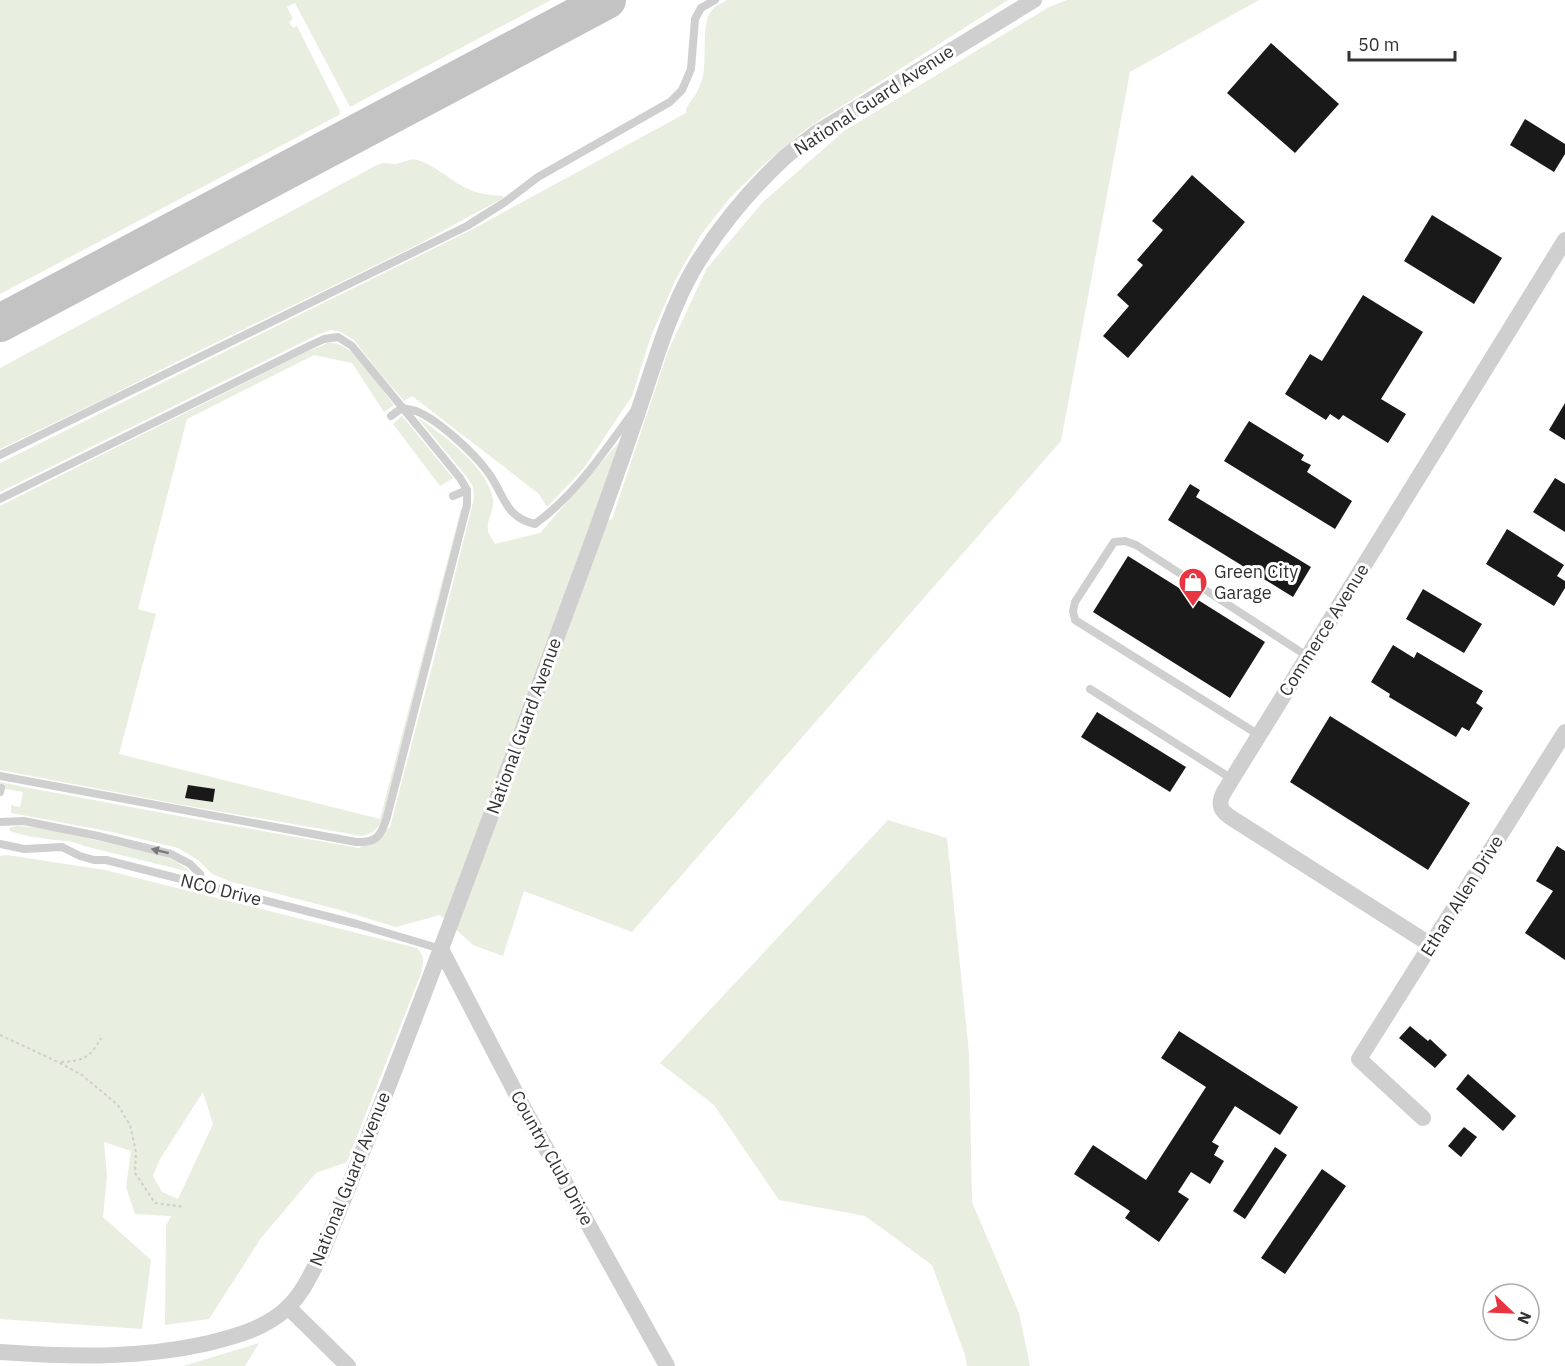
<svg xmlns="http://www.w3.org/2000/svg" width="1565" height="1366" font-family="'IBM Plex Sans',sans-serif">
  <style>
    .green { fill: #e8eee0; fill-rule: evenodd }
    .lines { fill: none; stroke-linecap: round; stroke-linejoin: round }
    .taxiway { stroke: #c3c3c3; stroke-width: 38 }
    .building { fill: #191919 }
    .path { stroke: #cfcfcf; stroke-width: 2; stroke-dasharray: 3 3; stroke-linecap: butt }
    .service { stroke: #cfcfcf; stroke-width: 8 }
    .minor { stroke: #cfcfcf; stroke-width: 16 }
    .oneway { fill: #797979 }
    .labels { text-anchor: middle; stroke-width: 6; stroke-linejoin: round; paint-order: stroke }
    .street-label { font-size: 18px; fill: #323232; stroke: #fff }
    .poi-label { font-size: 18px; fill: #323232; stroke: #fff; text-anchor: start }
  </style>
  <rect width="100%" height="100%" fill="#fff"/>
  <g class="green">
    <polygon points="0,0 551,0 350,107 295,3 287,7 293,19 289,22 293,28 297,26 340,111 339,115 0,294"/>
    <path d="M727,0H1008L806,129L762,166L729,199L700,236L675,281L651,336L632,396L584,468L547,507L539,494L412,396L404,401L378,371L354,340L341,332L331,330L317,335L0,492V463L469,231L686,113C686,106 690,103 694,97C698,91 701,83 703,76C707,58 701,25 711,11C715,6 722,3 727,0Z"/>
    <path d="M1067,0H1259L1130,72L1061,441L632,932L524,891L503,956L473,945L440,915L396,927L340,910L232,882L212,874L198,860L178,848L112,832L11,813V805L20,807L23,792L0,788V782L24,787L206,821L359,848L390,827L435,655L474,498L473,486L466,476L417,417C443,435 487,466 493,499C495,509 486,521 488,531C489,535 493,540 495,544L540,533L619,442L591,528L612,519L668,351L707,268L763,202L844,131L1049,7Z"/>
    <path d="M413,159C433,163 447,178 464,187C477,194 489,195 503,196V198L415,246L176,362L104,399L0,449V368L377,165L382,163L396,164Z"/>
    <path d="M328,343C335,343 340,344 346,348C361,358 382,390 394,405L384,412L352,363L314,355L187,419L138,609L156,614L119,754L380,819L461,509H463L385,813C379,827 377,832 362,836L183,805L0,770V506L306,352ZM188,785L215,789L213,802L186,798Z"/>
    <polygon points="402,416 453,478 440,486 393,424"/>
    <polygon points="888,820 947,838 969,1053 972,1202 1019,1313 1030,1366 967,1366 965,1355 932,1265 865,1216 779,1200 714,1105 660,1063"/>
    <path d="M16,826C48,827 80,837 112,844C131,849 152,852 171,859C178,862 184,867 190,872L84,846C74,841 65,841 55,840C40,838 24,836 10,831L9,828Z"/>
    <path d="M7,855L105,870L417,948C426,957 423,965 420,976L347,1162L316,1173L261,1238L209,1319L165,1325L166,1226L171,1216L135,1214L126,1187L131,1151L104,1142L107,1175L103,1217L151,1260L142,1329L0,1319V856ZM203,1092L213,1124L178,1199L162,1192L153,1176L160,1159Z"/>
    <polygon points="259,1343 245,1366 183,1366"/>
  </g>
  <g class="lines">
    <polyline class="taxiway" points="0,323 607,0"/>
  </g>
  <g class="building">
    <polygon points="1271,43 1339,104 1295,153 1227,93"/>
    <polygon points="1525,119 1565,144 1565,154 1554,172 1510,145"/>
    <polygon points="1192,175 1245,222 1128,358 1103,336 1129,306 1117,295 1143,265 1137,260 1163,230 1152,221"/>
    <polygon points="1432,215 1502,258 1474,304 1404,261"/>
    <polygon points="1363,295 1423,332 1381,399 1406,414 1388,443 1343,415 1339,420 1330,414 1326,420 1285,394 1310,354 1322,361"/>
    <polygon points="1565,403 1565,440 1549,430"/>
    <polygon points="1249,421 1304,455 1301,460 1311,465 1307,472 1352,501 1335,529 1224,461"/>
    <polygon points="1555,478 1565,484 1565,532 1533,512"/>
    <polygon points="1190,484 1200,490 1196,497 1311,567 1293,597 1168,520"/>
    <polygon points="1507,529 1564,565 1557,576 1565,581 1565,588 1554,606 1486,564"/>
    <polygon points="1128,556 1265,642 1230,698 1093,612"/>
    <polygon points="1423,589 1482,624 1464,653 1406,619"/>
    <polygon points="1393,645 1414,658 1417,652 1483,691 1476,703 1483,708 1469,731 1462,727 1456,737 1389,697 1390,694 1371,682"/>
    <polygon points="1097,712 1186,767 1170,792 1081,737"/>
    <polygon points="1330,716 1470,803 1428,870 1290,782"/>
    <polygon points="188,785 215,789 213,802 185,798"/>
    <polygon points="1557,846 1565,851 1565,960 1525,933 1553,891 1536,881"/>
    <polygon points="1410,1026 1428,1041 1430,1039 1447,1055 1435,1068 1399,1038"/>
    <polygon points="1179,1031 1298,1107 1280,1135 1235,1106 1212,1142 1219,1146 1214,1155 1224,1161 1210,1184 1191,1172 1178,1192 1189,1199 1159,1242 1125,1218 1130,1211 1074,1174 1093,1145 1146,1180 1206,1087 1161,1058"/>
    <polygon points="1468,1074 1516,1116 1503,1131 1456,1089"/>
    <polygon points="1464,1127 1477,1137 1461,1157 1448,1146"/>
    <polygon points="1275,1147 1287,1155 1245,1219 1233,1211"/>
    <polygon points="1322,1169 1346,1186 1285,1274 1261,1258"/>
  </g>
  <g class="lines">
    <g class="path">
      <polyline points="0,1035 58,1062 82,1075 118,1105 130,1125 136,1152 135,1173 155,1203 184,1207"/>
      <path d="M61,1062C83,1061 90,1058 101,1038"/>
    </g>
    <g class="service">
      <path d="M391,416L402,408C407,409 412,410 416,411C437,419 473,452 487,471C504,492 503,517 535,524C575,495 604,452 633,412"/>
      <polyline points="0,455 467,226 505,202 538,177 670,102 682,90 691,69 695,19 701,8 715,0"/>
      <polyline points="453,496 467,490"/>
      <path d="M0,499L309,346L324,339L338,337L352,346L460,478L467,490V505L387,817C381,836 377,843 356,842L0,776"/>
      <polyline points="1090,689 1232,779"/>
      <polyline points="1259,735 1075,620 1073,611 1075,602 1114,542 1125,541 1136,545 1307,656"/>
      <polyline points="0,792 1,788"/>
      <polyline points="0,822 24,821 98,836 171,854 190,864 200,874 202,885"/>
      <polyline points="0,844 24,849 62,847 80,856 94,860 106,860 357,924 441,949"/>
    </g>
    <g class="minor">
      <path d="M1431,945L1230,817C1219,810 1218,803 1224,792L1565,240"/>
      <polyline points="441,949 523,1107 667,1366"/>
      <polyline points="1423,1118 1359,1059 1565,732"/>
      <polyline points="288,1307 348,1366"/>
      <path d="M0,1352C71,1357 139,1359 209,1343C237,1336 266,1328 287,1308C304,1292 313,1270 323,1250C416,1022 500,791 585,561C606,504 626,448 645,391C659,349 671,309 693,270C717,230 748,192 782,160C793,150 805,142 816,133L1034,0"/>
    </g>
  </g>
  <defs><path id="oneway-solid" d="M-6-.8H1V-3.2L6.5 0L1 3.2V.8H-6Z" transform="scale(1.5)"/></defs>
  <use class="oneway" href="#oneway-solid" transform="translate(160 851) rotate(-166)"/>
  <defs>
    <g id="shop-pin" transform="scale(1.5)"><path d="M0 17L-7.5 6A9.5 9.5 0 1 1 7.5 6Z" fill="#e83540" stroke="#fff"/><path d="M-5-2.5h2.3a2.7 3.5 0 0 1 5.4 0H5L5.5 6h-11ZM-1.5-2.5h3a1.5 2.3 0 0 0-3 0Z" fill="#fff"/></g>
  </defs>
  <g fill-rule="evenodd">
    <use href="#shop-pin" x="1193" y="582"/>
  </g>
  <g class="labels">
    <g class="street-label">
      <text transform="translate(874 100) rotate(-33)" y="6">National Guard Avenue</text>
      <text transform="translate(1324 630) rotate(-58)" y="6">Commerce Avenue</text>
      <text transform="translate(524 726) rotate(-70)" y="6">National Guard Avenue</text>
      <text transform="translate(221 890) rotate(14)" y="6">NCO Drive</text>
      <text transform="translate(1462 896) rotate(-58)" y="6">Ethan Allen Drive</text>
      <text transform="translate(552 1158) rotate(61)" y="6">Country Club Drive</text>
      <text transform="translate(350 1179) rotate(-68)" y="6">National Guard Avenue</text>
    </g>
    <g class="poi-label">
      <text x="1214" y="578">Green City<tspan x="1214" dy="21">Garage</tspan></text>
    </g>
  </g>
  <g transform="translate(1511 1312) rotate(113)"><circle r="28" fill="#ffffff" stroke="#adadad" stroke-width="1.5"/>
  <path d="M0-4.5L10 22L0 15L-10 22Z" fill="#e83540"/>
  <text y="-9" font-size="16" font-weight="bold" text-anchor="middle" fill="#323232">N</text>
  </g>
  <path d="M1349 51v9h106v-9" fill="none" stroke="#323232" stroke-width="3"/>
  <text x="1358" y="51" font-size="18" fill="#323232" stroke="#ffffff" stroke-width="4.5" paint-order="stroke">50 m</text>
</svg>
